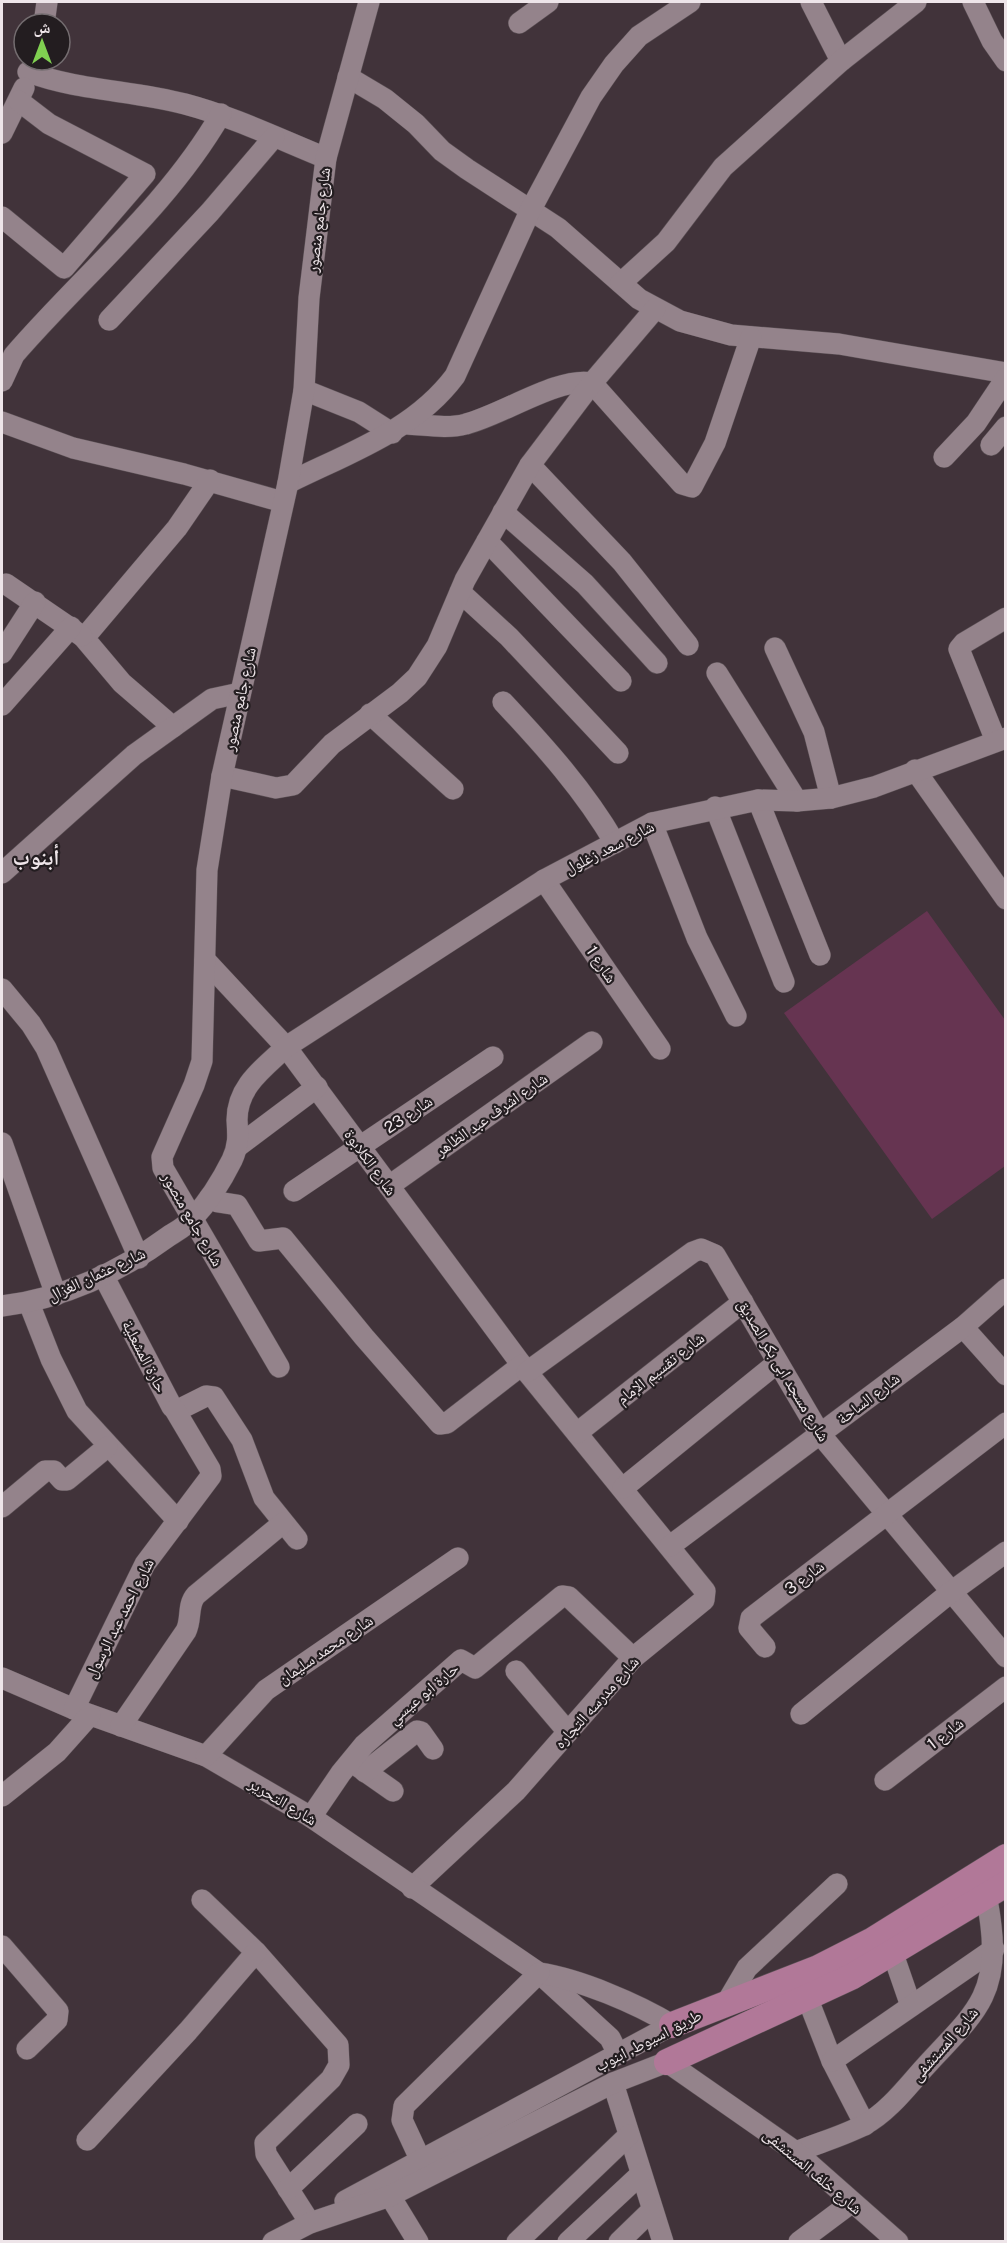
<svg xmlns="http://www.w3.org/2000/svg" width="1007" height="2243" font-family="'Public Sans','Noto Naskh Arabic',sans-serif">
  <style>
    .garden { fill: #663451 }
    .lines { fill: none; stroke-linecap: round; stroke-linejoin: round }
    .minor-casing { stroke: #5b5055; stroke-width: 22 }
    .major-casing { stroke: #5b5055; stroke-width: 27 }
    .minor { stroke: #94838b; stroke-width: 21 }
    .major { stroke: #b17898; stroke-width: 26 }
    .labels { text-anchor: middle; stroke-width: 4.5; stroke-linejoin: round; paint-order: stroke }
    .street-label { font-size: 16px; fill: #eee5e9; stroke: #231d20 }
    .district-label { font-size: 22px; font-weight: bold; fill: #eee5e9; stroke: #231d20 }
  </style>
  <rect width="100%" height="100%" fill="#41333a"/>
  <polygon class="garden" points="927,911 1005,1020 1005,1166 932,1219 784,1013"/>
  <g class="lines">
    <g class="minor-casing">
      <g id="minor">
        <polyline points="811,2 841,61"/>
        <polyline points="973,2 992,41 1006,61"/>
        <polyline points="519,23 548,2"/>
        <polyline points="44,24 47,2"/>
        <path d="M28,72C79,91 133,90 185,104C234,117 279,139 326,158"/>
        <polyline points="348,77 385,99 416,124 442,151 467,169 558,228 639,299 680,321 731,335 839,344 1006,373"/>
        <polyline points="2,133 24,88"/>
        <polyline points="2,217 64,268 145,174 49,124 19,101"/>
        <polyline points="621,283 666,242 723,167 841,61 916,2"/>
        <polyline points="109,320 210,212 274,137"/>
        <path d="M2,381L14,355C83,275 167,207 221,114"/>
        <polyline points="304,390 359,412 392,433"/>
        <polyline points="2,422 73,448 184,474 283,502"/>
        <path d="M407,424C426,425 448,429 466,424C502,415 559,376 592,383L682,484L692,487L715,443L751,337"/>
        <polyline points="991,445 1006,427"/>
        <polyline points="944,457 976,423 1006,378"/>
        <polyline points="530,465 622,562 688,645"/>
        <polyline points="210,480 177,528 84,638 122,683 173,727 212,699 240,693"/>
        <path d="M288,483C348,453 414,431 455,376L530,211L591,97L614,64L639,36L690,2"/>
        <polyline points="503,512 585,584 657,663"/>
        <polyline points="487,541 621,681"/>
        <polyline points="6,584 82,636"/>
        <polyline points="460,592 509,637 618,753"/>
        <polyline points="775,648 814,732 831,798"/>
        <polyline points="2,653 35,602"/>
        <polyline points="717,673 797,801"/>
        <path d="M503,702C545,747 584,790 615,843"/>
        <polyline points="2,705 71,627"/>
        <polyline points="370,714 453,789"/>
        <polyline points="996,741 959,649 964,643 1006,618"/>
        <polyline points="915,770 1006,899"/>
        <polyline points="222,776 276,788 293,785 332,744 400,693 417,677 437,646 465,580 530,465 592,383 655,309"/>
        <polyline points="758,800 820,955"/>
        <polyline points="715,807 784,982"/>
        <polyline points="652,823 697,938 736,1016"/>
        <polyline points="2,873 134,755 173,727"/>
        <polyline points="544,880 660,1049"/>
        <polyline points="205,960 286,1047 527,1372 705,1591 704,1600 633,1658 516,1791 412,1888"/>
        <polyline points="2,989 31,1024 46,1048 139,1258"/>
        <polyline points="2,1143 56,1295"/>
        <polyline points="237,1147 317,1087"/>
        <polyline points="389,1186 592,1042"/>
        <polyline points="294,1191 493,1057"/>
        <polyline points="210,1197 218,1202 237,1205 259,1241 283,1238 364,1337 440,1424 447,1423 522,1365"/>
        <polyline points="103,1275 172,1407 178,1410 206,1396 214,1397 242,1440 264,1498 297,1539"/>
        <polyline points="29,1303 51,1359 77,1411 178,1521"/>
        <path d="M2,1306C62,1299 120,1272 169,1236C177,1231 188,1225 194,1217C209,1201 222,1180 232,1160C239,1145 238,1135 237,1120C237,1086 264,1068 286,1047L544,880L652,823L758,800L797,801L831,798L874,787L1006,738"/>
        <polyline points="963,1327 1006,1375"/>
        <polyline points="279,1367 163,1168 162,1157 194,1085 202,1061 207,870 222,776 288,483 304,390 309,298 326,158 369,2"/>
        <polyline points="527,1372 693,1252 701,1249 715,1255 820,1434 1006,1657"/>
        <polyline points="577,1433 743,1302"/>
        <polyline points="623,1488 777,1363"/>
        <polyline points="2,1507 45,1471 54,1471 62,1480 67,1480 107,1447"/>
        <polyline points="670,1546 963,1327 1006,1289"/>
        <polyline points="765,1647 749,1628 751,1618 1006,1423"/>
        <polyline points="516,1671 568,1732"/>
        <polyline points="2,1678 74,1709 206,1756 311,1817 539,1973 610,2038 618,2054"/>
        <polyline points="74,1709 145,1564 211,1476 210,1469 175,1410"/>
        <polyline points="801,1714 951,1592 1006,1552"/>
        <path d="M121,1726L186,1631C192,1619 187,1605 196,1595L283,1523"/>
        <polyline points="206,1756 266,1690 458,1558"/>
        <polyline points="356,1765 393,1791"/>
        <polyline points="365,1772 417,1731 421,1732 433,1749"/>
        <polyline points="885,1780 1006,1687"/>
        <polyline points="2,1796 57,1752 90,1715"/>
        <polyline points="311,1817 341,1773 364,1745 461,1660 475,1668 562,1596 569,1597 633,1658"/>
        <polyline points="202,1900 256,1952 338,2045 339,2065 331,2079 265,2143 266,2154 310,2223"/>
        <polyline points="2,1946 58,2011 57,2020 27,2049"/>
        <polyline points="893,1954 911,2006"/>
        <path d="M539,1973C579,1979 638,2004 672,2025"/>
        <polyline points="807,1997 832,2061 865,2125"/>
        <polyline points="727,2002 747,1968 837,1884"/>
        <polyline points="832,2061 994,1949"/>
        <polyline points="613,2083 663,2242"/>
        <polyline points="87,2140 188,2031 256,1952"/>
        <path d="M796,2152C818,2143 843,2136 864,2125C888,2112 906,2088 924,2068C969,2018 1000,1999 991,1926C989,1910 988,1897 979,1883"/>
        <polyline points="421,2161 402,2120 404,2106 539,1973"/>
        <polyline points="288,2189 357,2124"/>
        <polyline points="390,2196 418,2242"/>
        <polyline points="345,2201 672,2025"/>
        <polyline points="273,2242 310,2223 390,2196 613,2083 667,2062 796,2152 898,2242"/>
        <polyline points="517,2242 629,2135"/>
        <polyline points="568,2242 641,2174"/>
        <polyline points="619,2242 652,2210"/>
        <polyline points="799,2242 851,2203"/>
      </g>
    </g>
    <g class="major-casing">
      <g id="major">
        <polyline points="672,2025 818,1968 873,1940 1006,1857"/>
        <polyline points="667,2062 851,1977 1006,1884"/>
      </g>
    </g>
    <use href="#minor" class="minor"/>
    <use href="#major" class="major"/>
  </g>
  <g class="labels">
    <g class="street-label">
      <text transform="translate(318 220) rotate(-83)" y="6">شارع جامع منصور</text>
      <text transform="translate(239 699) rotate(-78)" y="6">شارع جامع منصور</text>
      <text transform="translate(609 847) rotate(-27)" y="6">شارع سعد زغلول</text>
      <text transform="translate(602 964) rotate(56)" y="6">شارع 1</text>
      <text transform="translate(408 1114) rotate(-34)" y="6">شارع 23</text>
      <text transform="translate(491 1114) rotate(-35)" y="6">شارع اشرف عبد الظاهر</text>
      <text transform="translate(371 1162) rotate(54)" y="6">شارع الكلابوة</text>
      <text transform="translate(193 1219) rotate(60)" y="6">شارع جامع منصور</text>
      <text transform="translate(96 1274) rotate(-25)" y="6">شارع عثمان الغزال</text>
      <text transform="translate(145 1356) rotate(63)" y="6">حارة المشعلية</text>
      <text transform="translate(660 1368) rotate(-38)" y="6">شارع تقسيم الإمام</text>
      <text transform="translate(784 1370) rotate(59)" y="6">شارع مسجد ابى بكر الصديق</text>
      <text transform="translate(868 1398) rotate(-37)" y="6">شارع الساحة</text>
      <text transform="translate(804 1577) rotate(-37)" y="6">شارع 3</text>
      <text transform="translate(119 1618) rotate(-63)" y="6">شارع احمد عبد الرسول</text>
      <text transform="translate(325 1649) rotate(-34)" y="6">شارع محمد سليمان</text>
      <text transform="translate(423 1693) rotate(-40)" y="6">حارة ابو عيسي</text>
      <text transform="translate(596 1702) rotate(-48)" y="6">شارع مدرسه التجاره</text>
      <text transform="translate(945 1733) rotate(-38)" y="6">شارع 1</text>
      <text transform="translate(283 1801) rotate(31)" y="6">شارع التحرير</text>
      <text transform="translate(648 2040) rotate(-27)" y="6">طريق اسيوط, ابنوب</text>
      <text transform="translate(944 2044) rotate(-49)" y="6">شارع المستشفى</text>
      <text transform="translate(813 2171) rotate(40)" y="6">شارع خلف المستشفى</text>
    </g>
    <g class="district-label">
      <text x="36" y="865">أبنوب</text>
    </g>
  </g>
  <rect width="1007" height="2243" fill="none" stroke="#eee5e9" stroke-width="6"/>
  <g transform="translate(42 42)"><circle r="28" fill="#231d20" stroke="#746d70" stroke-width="1.5"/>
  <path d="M0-4.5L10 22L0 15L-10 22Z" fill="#80d051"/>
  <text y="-9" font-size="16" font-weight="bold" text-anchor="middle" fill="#eee5e9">ش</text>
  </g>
</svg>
